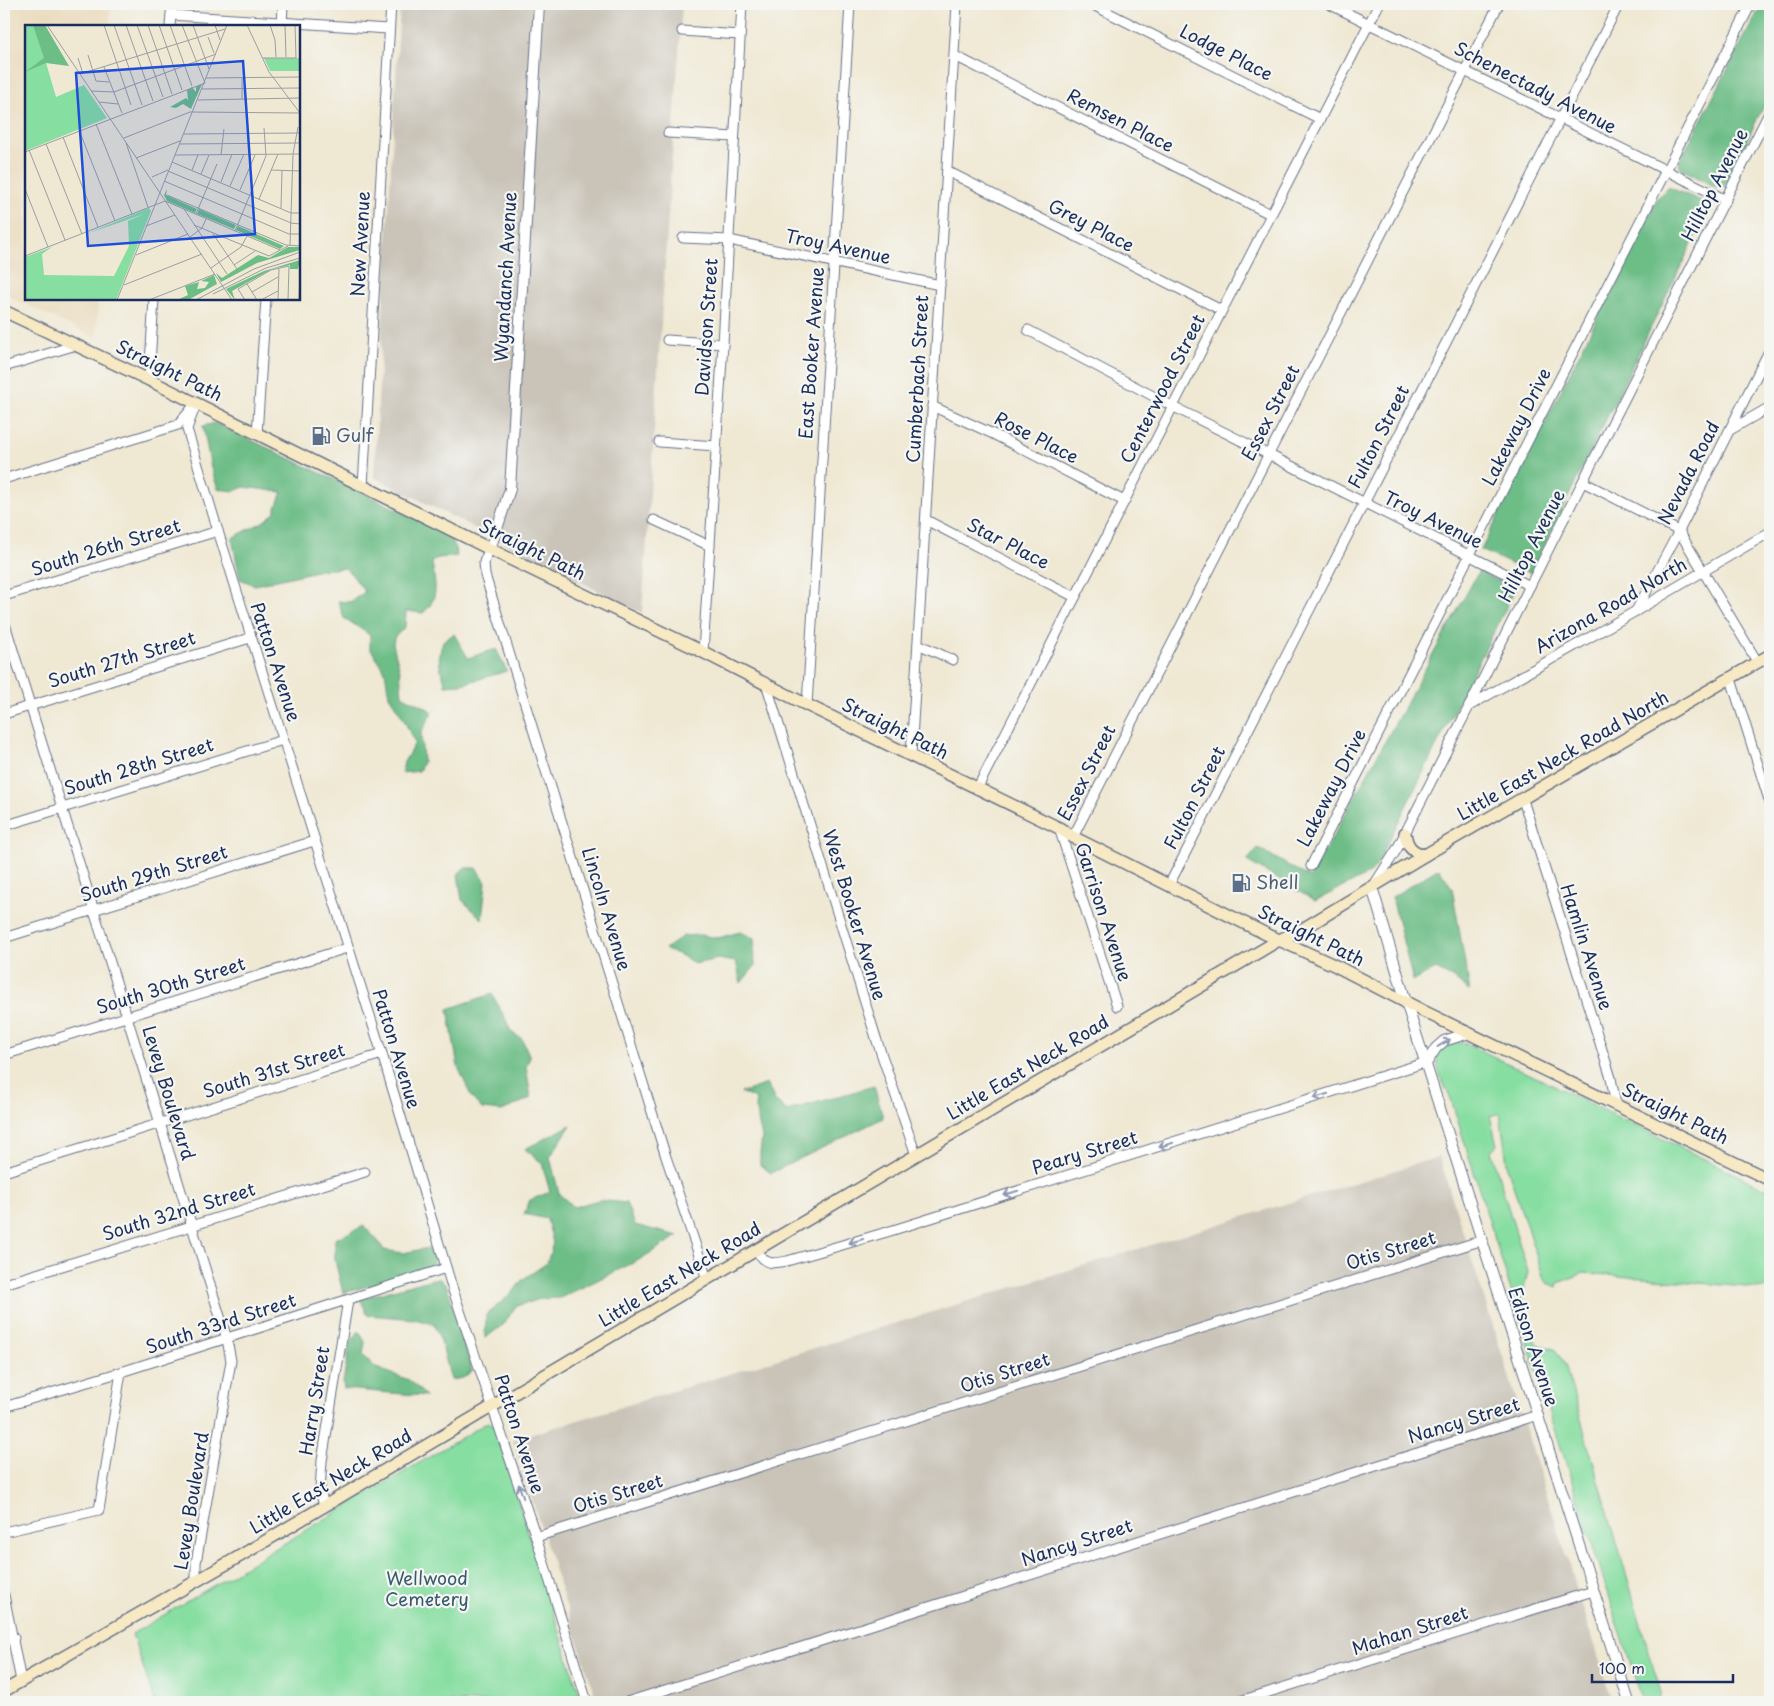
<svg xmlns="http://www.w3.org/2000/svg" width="1774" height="1706" font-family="'Playpen Sans',sans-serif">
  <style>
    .built { fill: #e9d9ba }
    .industrial { fill: #c9c3b8 }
    .green { fill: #87dea1; stroke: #518680 }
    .forest { fill: #6dbd87; stroke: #447672 }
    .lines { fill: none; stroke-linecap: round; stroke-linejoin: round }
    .minor-casing { stroke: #657087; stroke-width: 11 }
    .tertiary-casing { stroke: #657087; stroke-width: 12 }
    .secondary-casing { stroke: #657087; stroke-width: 14 }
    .minor { stroke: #fff; stroke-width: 9 }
    .tertiary { stroke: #fff; stroke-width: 10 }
    .secondary { stroke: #f7e9c3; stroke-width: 11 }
    .oneway { stroke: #8d97ae }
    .labels { text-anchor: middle; stroke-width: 4.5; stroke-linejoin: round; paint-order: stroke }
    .street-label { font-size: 18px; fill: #1b2f5e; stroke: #f6f6f2 }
    .service-label { font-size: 18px; fill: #4e5e75; stroke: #f6f6f2; text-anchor: start }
    .park-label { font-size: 18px; fill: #365b6f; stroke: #f6f6f2 }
    .inset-road { fill: none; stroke: #9a9ea4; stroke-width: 1 }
    .view { fill: #1d4ed8; fill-opacity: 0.15; stroke: #1d4ed8; stroke-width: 2.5 }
    .inset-edge { fill: none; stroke: #1b2f5e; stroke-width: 2.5 }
  </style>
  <rect width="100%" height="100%" fill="#f6f6f2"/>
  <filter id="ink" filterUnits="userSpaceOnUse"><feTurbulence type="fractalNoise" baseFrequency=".02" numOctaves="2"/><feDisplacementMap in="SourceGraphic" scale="10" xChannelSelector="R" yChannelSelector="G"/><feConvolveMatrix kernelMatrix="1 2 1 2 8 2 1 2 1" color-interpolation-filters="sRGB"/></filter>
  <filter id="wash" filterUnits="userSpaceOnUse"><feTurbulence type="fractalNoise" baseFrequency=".0096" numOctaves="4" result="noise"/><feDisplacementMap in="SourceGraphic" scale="20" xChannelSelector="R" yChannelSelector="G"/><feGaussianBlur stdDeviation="1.12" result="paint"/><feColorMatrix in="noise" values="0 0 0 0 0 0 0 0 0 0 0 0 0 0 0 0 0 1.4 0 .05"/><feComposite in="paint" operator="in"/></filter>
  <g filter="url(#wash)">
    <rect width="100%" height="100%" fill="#efe8d3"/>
    <polygon class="built" points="4,4 111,4 110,26 26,26 26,299 98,299 96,338 4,294"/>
    <g class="industrial">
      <polygon points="400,4 682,4 642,613 374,477"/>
      <polygon points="1439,1157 1613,1702 597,1702 513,1440"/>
    </g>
    <g class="green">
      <path d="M1458,1042L1468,1044L1770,1191V1289L1584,1273L1558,1283L1557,1287L1548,1283L1543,1276L1508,1170L1500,1113L1490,1116L1497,1145L1491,1151L1528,1272L1521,1298L1527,1332L1539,1345L1555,1349L1565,1365L1661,1693L1658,1702H1643L1527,1342L1451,1099C1442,1080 1422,1047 1458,1042Z"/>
      <polygon points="488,1422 494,1425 582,1702 155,1702 132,1634"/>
    </g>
    <g class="forest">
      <polygon points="1762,4 1770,4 1770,93 1724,187 1717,188 1680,168 1679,162"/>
      <polygon points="1668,187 1704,202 1705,217 1531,573 1481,550 1658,197"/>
      <path d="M215,423L451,535L457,556L438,558L432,561C434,581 441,598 423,613L406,611L405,627L394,638L393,644L400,671L402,695C413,702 423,704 432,712L421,734L423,762L419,771L402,773L404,762L415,743L403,718L389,696L385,671L370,648V635L344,618L338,601L350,602L365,592L352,575L345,568L321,570L255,585L240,579L232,538L263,522L274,513L282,492L244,487L234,491L218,489L211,468L203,426Z"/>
      <polygon points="1479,571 1515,590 1375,868 1369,874 1315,901 1247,861 1258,848 1310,878"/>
      <path d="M454,634L468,658L496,649L507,671L462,684L445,685C445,678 441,673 440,665C438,658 441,648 443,641Z"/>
      <polygon points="464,868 476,868 486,882 482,919 462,900 458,874"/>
      <polygon points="1439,868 1452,888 1469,986 1469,991 1452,977 1436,969 1413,981 1392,897"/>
      <polygon points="740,932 754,938 755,966 741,983 736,962 718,959 694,964 685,957 665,949 683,936 701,935 718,938"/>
      <polygon points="492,994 506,1020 511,1032 522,1039 530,1057 526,1066 531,1098 502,1111 482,1109 472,1098 458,1067 448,1009"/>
      <polygon points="767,1084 774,1099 787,1111 874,1086 883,1118 771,1173 760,1165 760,1153 762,1137 755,1107 756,1099 741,1093"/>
      <polygon points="571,1125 550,1157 559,1194 574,1207 599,1200 626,1203 635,1225 678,1236 637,1261 560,1298 541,1299 516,1306 503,1325 485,1338 486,1315 514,1291 522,1280 547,1263 553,1243 547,1219 524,1214 530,1200 550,1192 542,1163 525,1149"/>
      <polygon points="364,1226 378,1241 384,1250 403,1253 428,1248 435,1257 433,1265 422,1271 343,1293 335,1260 335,1239"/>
      <polygon points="433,1279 440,1279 447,1286 472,1371 463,1378 451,1380 441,1341 434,1324 414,1319 368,1315 360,1299"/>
      <polygon points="359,1331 365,1342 363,1355 376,1368 409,1380 426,1396 344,1389 343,1383 350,1343"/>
    </g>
  </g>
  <g filter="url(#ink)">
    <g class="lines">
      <g class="minor-casing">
        <g id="minor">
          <polyline points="1091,4 1320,119"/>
          <polyline points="1329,4 1726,200"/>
          <polyline points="171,15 388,29"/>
          <polyline points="170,26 172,4"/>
          <polyline points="282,26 283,4"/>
          <polyline points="682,31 740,35"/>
          <polyline points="955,56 1270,214"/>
          <polyline points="668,133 734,137"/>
          <polyline points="947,171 1221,310"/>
          <polyline points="683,238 729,240 940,285"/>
          <polyline points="1028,330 1172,406 1530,586"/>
          <polyline points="667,340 723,344"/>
          <polyline points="4,367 76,345"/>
          <polyline points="149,380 154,299"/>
          <polyline points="196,404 187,429 218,531 382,1054 452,1287 536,1537 587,1702"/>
          <polyline points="932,406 993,434 1124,501"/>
          <polyline points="1730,430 1770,407"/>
          <polyline points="257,434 266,299"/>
          <polyline points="659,442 716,446"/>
          <polyline points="4,479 178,425 192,408"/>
          <polyline points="1583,482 1679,531 1758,663"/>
          <polyline points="363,486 391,4"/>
          <polyline points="654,520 710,546"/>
          <polyline points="926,520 1075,597"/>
          <polyline points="490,548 484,562 485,575 666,1157 707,1279"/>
          <polyline points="4,596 218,531"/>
          <polyline points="1636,611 1679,531 1770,349"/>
          <polyline points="4,621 227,1339 231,1361 196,1563 196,1582"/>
          <polyline points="918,644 953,660"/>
          <polyline points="703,652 723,344 742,4"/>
          <polyline points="1731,679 1770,803"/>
          <polyline points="766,683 877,1041 916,1155"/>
          <polyline points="807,705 850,4"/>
          <polyline points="1469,706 1636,611 1770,532"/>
          <polyline points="4,714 250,638"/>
          <polyline points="911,755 957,4"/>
          <polyline points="977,789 1379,4"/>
          <polyline points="1523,800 1611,1078 1616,1105"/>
          <polyline points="4,826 283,740"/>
          <polyline points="1059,828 1117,1006"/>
          <polyline points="1073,837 1499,4"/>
          <polyline points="1311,866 1751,4"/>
          <polyline points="1169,885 1619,4"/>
          <polyline points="1374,885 1397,849 1770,111"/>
          <polyline points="4,938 314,841"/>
          <polyline points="4,1055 347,948"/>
          <polyline points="4,1172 382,1054"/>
          <path d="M756,1250C766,1265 771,1264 787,1261L887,1232L1427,1062"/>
          <polyline points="4,1284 365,1172"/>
          <polyline points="4,1407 121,1372 446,1268"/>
          <polyline points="324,1507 320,1489 322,1461 348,1300"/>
          <polyline points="4,1532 99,1510 121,1372"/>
          <polyline points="536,1537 1483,1240"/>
          <polyline points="4,1595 21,1681"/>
          <polyline points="4,1640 14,1638"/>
          <polyline points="627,1702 1538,1415"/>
          <polyline points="1237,1702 1593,1591"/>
        </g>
      </g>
      <g class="tertiary-casing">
        <g id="tertiary">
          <polyline points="490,548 496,532 510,489 539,4"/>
          <polyline points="1372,887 1406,1002 1629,1702"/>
          <polyline points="1427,1062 1436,1048 1444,1041 1469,1033"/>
        </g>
      </g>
      <g class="secondary-casing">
        <g id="secondary">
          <polyline points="4,311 149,380 510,559 703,652 807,705 1059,828 1073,837 1266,934 1336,966 1423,1011 1770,1180"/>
          <path d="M1405,833C1407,847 1412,852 1425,855"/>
          <polyline points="4,1691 235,1559 1279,940 1301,930 1425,855 1770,655"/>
        </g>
      </g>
      <use href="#minor" class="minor"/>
      <use href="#tertiary" class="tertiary"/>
      <use href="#secondary" class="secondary"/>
    </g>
    <defs><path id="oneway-shaft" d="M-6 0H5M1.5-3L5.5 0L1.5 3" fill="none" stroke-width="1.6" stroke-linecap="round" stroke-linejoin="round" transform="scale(1.25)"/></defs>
    <g class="oneway">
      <use href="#oneway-shaft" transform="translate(1444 1043) rotate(-31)"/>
      <use href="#oneway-shaft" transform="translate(1321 1096) rotate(163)"/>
      <use href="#oneway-shaft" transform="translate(1166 1145) rotate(163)"/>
      <use href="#oneway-shaft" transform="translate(1011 1193) rotate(163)"/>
      <use href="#oneway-shaft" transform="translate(856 1241) rotate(164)"/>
      <use href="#oneway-shaft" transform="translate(521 1491) rotate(-108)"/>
    </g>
  </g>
  <defs>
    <g id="fuel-bare" transform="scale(1.5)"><path d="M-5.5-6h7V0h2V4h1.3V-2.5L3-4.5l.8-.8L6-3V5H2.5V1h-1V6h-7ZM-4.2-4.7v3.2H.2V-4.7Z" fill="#5c6f8a" stroke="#f6f6f2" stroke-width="2.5" paint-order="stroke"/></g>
  </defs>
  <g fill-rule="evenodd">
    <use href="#fuel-bare" x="321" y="436"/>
    <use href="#fuel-bare" x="1241" y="883"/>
  </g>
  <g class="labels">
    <g class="street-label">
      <text transform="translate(1226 53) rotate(27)" y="6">Lodge Place</text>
      <text transform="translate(1535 88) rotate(27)" y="6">Schenectady Avenue</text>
      <text transform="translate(1120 121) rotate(27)" y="6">Remsen Place</text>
      <text transform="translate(1715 185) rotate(-63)" y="6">Hilltop Avenue</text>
      <text transform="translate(1091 226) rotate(27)" y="6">Grey Place</text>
      <text transform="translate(361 244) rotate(-87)" y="6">New Avenue</text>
      <text transform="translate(838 247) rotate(12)" y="6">Troy Avenue</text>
      <text transform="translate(506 277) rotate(-87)" y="6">Wyandanch Avenue</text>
      <text transform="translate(707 327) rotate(-86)" y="6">Davidson Street</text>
      <text transform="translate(812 353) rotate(-86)" y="6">East Booker Avenue</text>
      <text transform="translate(169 371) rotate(26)" y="6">Straight Path</text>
      <text transform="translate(918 379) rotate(-87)" y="6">Cumberbach Street</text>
      <text transform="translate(1163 389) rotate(-63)" y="6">Centerwood Street</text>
      <text transform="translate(1271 413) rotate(-63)" y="6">Essex Street</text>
      <text transform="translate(1517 427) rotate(-63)" y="6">Lakeway Drive</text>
      <text transform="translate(1379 437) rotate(-63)" y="6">Fulton Street</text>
      <text transform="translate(1036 438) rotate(27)" y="6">Rose Place</text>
      <text transform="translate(1689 473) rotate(-63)" y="6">Nevada Road</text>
      <text transform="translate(1433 520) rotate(26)" y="6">Troy Avenue</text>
      <text transform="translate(1008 544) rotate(27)" y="6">Star Place</text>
      <text transform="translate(1532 546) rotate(-63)" y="6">Hilltop Avenue</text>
      <text transform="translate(106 548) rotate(-17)" y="6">South 26th Street</text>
      <text transform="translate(532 550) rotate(26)" y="6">Straight Path</text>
      <text transform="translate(1611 606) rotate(-30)" y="6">Arizona Road North</text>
      <text transform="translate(122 660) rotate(-17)" y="6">South 27th Street</text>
      <text transform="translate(275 662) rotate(72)" y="6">Patton Avenue</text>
      <text transform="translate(895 729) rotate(26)" y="6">Straight Path</text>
      <text transform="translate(1563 756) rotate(-30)" y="6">Little East Neck Road North</text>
      <text transform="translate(139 767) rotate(-17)" y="6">South 28th Street</text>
      <text transform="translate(1087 773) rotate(-63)" y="6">Essex Street</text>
      <text transform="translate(1332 788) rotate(-63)" y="6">Lakeway Drive</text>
      <text transform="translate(1195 798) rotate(-63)" y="6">Fulton Street</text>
      <text transform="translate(154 874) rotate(-17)" y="6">South 29th Street</text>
      <text transform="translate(606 909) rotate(73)" y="6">Lincoln Avenue</text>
      <text transform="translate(1103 912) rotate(72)" y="6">Garrison Avenue</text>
      <text transform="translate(854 915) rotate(73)" y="6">West Booker Avenue</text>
      <text transform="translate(1311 936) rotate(26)" y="6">Straight Path</text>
      <text transform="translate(1586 947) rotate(72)" y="6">Hamlin Avenue</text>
      <text transform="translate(171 986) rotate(-17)" y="6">South 30th Street</text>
      <text transform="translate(396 1049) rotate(73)" y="6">Patton Avenue</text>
      <text transform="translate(1028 1068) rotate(-31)" y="6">Little East Neck Road</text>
      <text transform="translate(274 1071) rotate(-17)" y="6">South 31st Street</text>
      <text transform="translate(168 1093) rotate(73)" y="6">Levey Boulevard</text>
      <text transform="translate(1675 1114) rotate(26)" y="6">Straight Path</text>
      <text transform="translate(1085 1153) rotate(-17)" y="6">Peary Street</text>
      <text transform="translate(179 1212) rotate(-17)" y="6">South 32nd Street</text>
      <text transform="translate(1391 1251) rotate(-17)" y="6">Otis Street</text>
      <text transform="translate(680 1275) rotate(-31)" y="6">Little East Neck Road</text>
      <text transform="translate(221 1324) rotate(-18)" y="6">South 33rd Street</text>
      <text transform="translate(1533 1347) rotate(72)" y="6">Edison Avenue</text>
      <text transform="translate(1005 1373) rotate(-18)" y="6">Otis Street</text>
      <text transform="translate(315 1401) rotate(-81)" y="6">Harry Street</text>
      <text transform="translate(1464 1421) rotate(-17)" y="6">Nancy Street</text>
      <text transform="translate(519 1434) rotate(72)" y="6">Patton Avenue</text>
      <text transform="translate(331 1482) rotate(-31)" y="6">Little East Neck Road</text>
      <text transform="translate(618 1494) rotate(-17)" y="6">Otis Street</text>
      <text transform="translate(192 1501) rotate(-81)" y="6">Levey Boulevard</text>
      <text transform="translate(1077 1543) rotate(-18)" y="6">Nancy Street</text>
      <text transform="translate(1410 1631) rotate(-18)" y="6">Mahan Street</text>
    </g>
    <g class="service-label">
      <text x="336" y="442">Gulf</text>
      <text x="1256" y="889">Shell</text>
    </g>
    <g class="park-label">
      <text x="427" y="1585">Wellwood<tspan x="427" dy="21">Cemetery</tspan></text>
    </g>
  </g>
  <g transform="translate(25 25)">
    <rect width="275" height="275" fill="#efe8d3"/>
    <path d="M0,0H10L31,72L59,60L82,93L0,126ZM239,33H275V46H245ZM124,183L126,186L91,275H0V232L27,222L17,229L19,250L89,251L104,221L103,196L119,189L61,209Z" fill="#87dea1"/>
    <path d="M8,0H20L44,41L21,38L0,47L19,33ZM177,59L166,84L158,79L151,83L145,82L161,73L163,75L162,65L167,62L171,67V62ZM142,164L141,170L172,184L170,188L142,176L139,170ZM174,184L211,200L209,204L172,189ZM213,201L259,221L255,224L211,205ZM263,222H275V225L232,238L196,257L191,248L197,253L233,230L244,233ZM275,235L273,244H265V240L247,244L207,266L210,275L201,264L239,246ZM189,250L192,259L163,275H152L163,270L160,261L174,257L172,264L180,263L184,257L176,256Z" fill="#6dbd87"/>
    <path class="inset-road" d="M22,0L207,275M79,0L106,80M89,0L117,80M101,0L128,76M112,0L138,72M123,0L147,69M134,0L157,65M145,0L167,61M168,0L184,44M190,0L195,15M222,0L244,47L275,88M245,0L250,15L251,32M260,0L261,32M183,12L189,28M63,30L71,56L84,57M53,33L58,49M238,33H271L270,0M79,42L97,88M55,49L200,4M181,53L275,52M217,53V74M177,64L275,63M66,66L89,67L191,29M173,75L275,73M74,77L93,79M71,99L107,189M54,105L90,196M159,109L275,108M38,112L73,202M99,113L165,87L275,88M101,118L123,182M21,119L57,209M154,119L275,118M4,125L40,215M0,127L180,58L157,0M150,130L275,129M196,130L199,104M111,133L155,116M147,137L266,188H275M167,145L173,130M246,145L275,146M143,146L266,198L275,199M176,149L184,130M127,152L143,145M139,156L264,209H275M196,157L207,129M205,161L219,129M0,164L23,222M215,165L230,130M142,170L261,220L275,221M234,174L253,129M256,183L257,146M159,184L202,249M171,189L192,139M169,200L244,231L263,221M121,201L150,190M210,206L241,131L239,103M188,209L212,244M165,212L177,203L181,194M265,220L268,129L273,102M111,230L163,209M0,231L140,176L255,225M209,240L230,226M186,243L216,222L222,211M222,259L232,275M99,260L177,229M227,267L253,252M188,269L241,243L275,233M92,275L202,0M124,275L190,249M171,275L229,244L275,227M220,275L213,264L246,245L264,241L263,275M236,275L253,266M253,275L254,244M274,275L275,242"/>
    <path class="view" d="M218,36L230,209L63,221L51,48Z"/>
    <rect width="275" height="275" class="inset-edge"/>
  </g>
  <rect width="1774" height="1706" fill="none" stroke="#f6f6f2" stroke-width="20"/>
  <path d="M1592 1674v8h141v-8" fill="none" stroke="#1b2f5e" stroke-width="2.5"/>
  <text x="1599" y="1674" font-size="15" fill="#1b2f5e" stroke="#f6f6f2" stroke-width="4" paint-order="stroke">100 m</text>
</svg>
